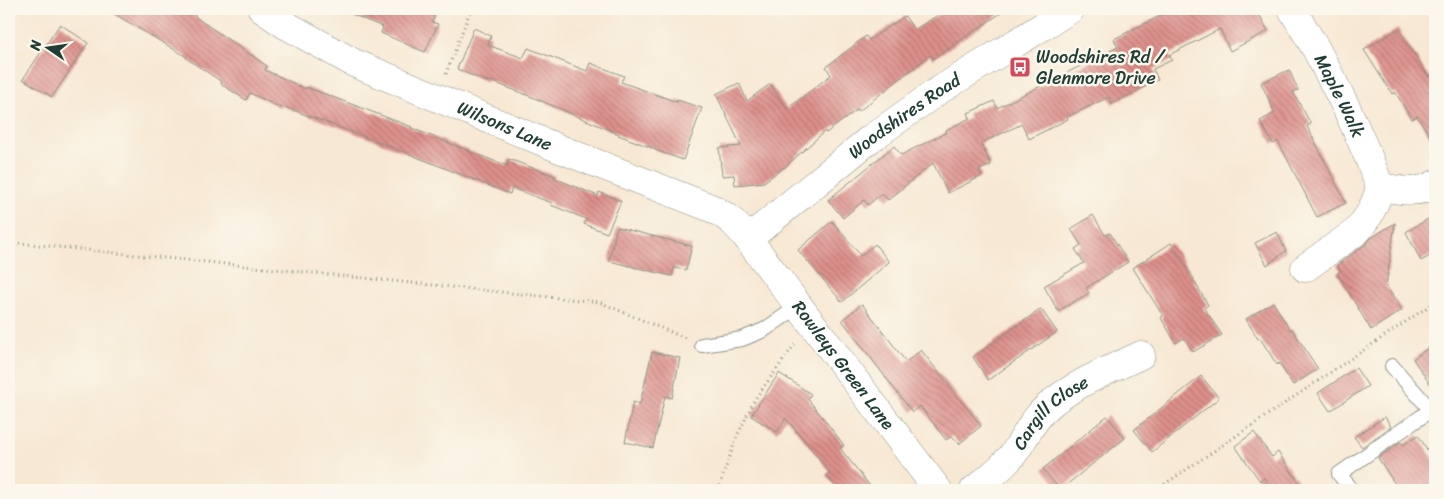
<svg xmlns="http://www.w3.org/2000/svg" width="1444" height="499" font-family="Sriracha,sans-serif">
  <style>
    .building { fill: url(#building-back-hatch) }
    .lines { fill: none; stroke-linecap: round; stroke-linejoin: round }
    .lane-casing { stroke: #8b9284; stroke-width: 16 }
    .street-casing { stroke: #8b9284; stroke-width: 29 }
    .path { stroke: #8b9284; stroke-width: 3; stroke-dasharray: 1 4; stroke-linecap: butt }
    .lane { stroke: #fff; stroke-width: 14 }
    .street { stroke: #fff; stroke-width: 28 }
    .labels { text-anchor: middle; stroke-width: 5; stroke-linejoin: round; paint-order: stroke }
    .poi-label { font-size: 18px; fill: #1f3d34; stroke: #fbf7ec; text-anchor: start }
    .street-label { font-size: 18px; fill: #1f3d34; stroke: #fbf7ec }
  </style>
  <defs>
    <pattern id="building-back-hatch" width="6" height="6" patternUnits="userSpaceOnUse" patternTransform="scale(1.25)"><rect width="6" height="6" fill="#de908b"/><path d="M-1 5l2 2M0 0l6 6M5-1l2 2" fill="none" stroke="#b37772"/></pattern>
  </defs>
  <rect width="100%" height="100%" fill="#fbf7ec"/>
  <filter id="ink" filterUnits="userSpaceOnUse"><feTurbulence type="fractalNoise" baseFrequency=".02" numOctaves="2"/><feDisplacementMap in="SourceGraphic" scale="10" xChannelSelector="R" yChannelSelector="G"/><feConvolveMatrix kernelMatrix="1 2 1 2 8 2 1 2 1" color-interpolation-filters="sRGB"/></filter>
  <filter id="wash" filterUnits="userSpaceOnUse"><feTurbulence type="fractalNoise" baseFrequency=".0096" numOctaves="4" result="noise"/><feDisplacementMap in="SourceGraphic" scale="20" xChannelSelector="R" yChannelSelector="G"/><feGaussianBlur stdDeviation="1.12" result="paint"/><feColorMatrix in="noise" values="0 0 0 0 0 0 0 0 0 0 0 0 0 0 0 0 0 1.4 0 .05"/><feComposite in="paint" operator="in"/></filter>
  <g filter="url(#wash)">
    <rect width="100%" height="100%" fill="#f7e8d3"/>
    <g id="blocks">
      <g class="building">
        <polygon points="106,9 184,9 195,15 195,17 267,66 265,70 306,89 306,87 412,127 411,128 507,166 509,159 555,176 554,178 598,196 599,192 621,201 607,233 584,224 586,219 551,205 552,203 512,188 510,194 384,144 282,106 281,108 250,93 246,100 221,84 222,82 186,58 187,57"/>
        <polygon points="339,9 438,9 432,22 438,24 425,52 381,33 383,27"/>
        <polygon points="948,9 1007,9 933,59 930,55 859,111 858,109 826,133 825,131 784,168 784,167 764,182 735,185 734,175 722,176 719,148 741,146 716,94 739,83 747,101 770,84 787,109 831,75 826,67 866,36 869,40 905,16 914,30"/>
        <polygon points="1174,9 1258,9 1257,10 1268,31 1230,51 1220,29 1169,55 1172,60 1153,69 1158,80 1112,104 1109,97 1067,117 1068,119 1029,139 1022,124 981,143 991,165 979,170 982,176 948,193 933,163 888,200 882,193 868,205 864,200 843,218 828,200 894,146 901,155 947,132 946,130 970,118 968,113 994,101 997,108 1118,47 1114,39"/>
        <polygon points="60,24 88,43 52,97 23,79"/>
        <polygon points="474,28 491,36 488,45 523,58 528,48 587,71 590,63 624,76 621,82 677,102 677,100 702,108 683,160 655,150 655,149 618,135 619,134 532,97 488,80 487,82 457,69"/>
        <polygon points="1398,29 1429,77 1435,73 1435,144 1417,116 1412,119 1395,92 1392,94 1364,50"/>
        <polygon points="1289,70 1298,90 1293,92 1311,124 1307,126 1346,203 1317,217 1278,141 1273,144 1260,121 1275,113 1261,83"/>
        <polygon points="1093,215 1105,235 1110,233 1128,262 1086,288 1089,293 1058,311 1044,286 1084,263 1075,249 1081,245 1071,229"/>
        <polygon points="1435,215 1435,253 1421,261 1406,232"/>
        <polygon points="832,221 861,256 875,244 889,262 842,302 798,250"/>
        <polygon points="1395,223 1386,286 1402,310 1371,330 1337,273 1341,271 1337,265 1366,244 1371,238"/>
        <polygon points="617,227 692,246 686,270 674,268 672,276 609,261"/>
        <polygon points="1277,232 1286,251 1267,265 1255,243"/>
        <polygon points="1171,243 1194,279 1193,279 1208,305 1204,308 1222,335 1193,352 1184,338 1176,343 1161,318 1163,316 1133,268"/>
        <polygon points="1273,302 1290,330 1292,329 1318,369 1293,385 1279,363 1277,365 1260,338 1258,339 1246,319"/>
        <polygon points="862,304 906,362 921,350 981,426 959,444 952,436 946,440 920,406 912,412 842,320"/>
        <polygon points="1041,309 1057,332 988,380 973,357"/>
        <polygon points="1435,343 1435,391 1413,359"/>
        <polygon points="652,352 680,358 672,398 665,396 653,448 625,442 633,402 640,404"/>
        <polygon points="1356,368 1368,386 1330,411 1318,393"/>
        <polygon points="779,373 811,394 808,399 844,445 840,448 873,490 838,490 826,475 830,472 786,418 777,432 751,416"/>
        <polygon points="1201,376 1219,398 1152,452 1134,430"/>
        <polygon points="1107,416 1125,438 1060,490 1043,469"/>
        <polygon points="1385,417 1391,427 1362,447 1354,437"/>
        <polygon points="1254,432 1272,457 1278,452 1304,490 1272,490 1264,478 1260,481 1235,446"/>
        <polygon points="1418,435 1435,462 1435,490 1399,490 1378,458 1401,442 1403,445"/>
      </g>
    </g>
  </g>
  <g filter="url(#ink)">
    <use href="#blocks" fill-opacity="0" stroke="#8b9284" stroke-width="1"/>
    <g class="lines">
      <g class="lane-casing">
        <g id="lane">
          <polyline points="702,345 742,339 764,330 799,306"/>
          <polyline points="1392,366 1431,410 1435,410"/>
          <polyline points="1352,490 1339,474 1431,410"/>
        </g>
      </g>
      <g class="street-casing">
        <g id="street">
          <path id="s1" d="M262,9L284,24L354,63L560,149L711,208C729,217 735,223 748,239L938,490"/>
          <path id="s2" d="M1292,9L1316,49L1347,109L1368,156L1380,187L1376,200L1369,215L1357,231L1305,268"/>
          <path d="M1380,187C1399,190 1418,195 1435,184"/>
          <path id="s3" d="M748,239L870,139L938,91L1071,9"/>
          <path id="s4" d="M974,490C987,480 1000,469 1011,457C1024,441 1031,421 1047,407C1074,383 1110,370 1141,355"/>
        </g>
      </g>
      <g class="path">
        <polyline points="446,74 471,9"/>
        <polyline points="9,242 599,302 685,338"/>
        <polyline points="718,490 737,436 755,399 795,344"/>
        <polyline points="1156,490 1435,302"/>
      </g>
      <use href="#lane" class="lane"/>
      <use href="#street" class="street"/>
    </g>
  </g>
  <defs>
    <g id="bus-square" transform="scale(1.125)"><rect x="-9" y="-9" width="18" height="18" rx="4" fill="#d1495b" stroke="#fbf7ec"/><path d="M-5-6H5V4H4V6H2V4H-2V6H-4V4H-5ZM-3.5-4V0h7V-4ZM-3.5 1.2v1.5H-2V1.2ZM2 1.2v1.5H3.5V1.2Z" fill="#fff"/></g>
  </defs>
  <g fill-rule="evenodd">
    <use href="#bus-square" x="1020" y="67"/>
  </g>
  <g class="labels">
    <g class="poi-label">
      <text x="1036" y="63">Woodshires Rd /<tspan x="1036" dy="21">Glenmore Drive</tspan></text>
    </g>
    <g class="street-label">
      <text dy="6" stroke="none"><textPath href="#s2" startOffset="99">Maple Walk</textPath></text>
      <text dy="6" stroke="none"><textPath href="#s3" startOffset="199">Woodshires Road</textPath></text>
      <text dy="6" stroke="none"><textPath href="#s1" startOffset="270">Wilsons Lane</textPath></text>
      <text dy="6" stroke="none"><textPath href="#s1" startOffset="699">Rowleys Green Lane</textPath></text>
      <text dy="6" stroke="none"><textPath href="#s4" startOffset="110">Cargill Close</textPath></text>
    </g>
  </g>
  <rect width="1444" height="499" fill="none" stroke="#fbf7ec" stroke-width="30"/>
  <g transform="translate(48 48) rotate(283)" stroke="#fbf7ec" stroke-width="4" paint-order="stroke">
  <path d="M0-4L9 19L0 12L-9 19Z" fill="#1f3d34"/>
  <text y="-8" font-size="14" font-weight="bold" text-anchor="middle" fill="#1f3d34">N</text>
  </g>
</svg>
